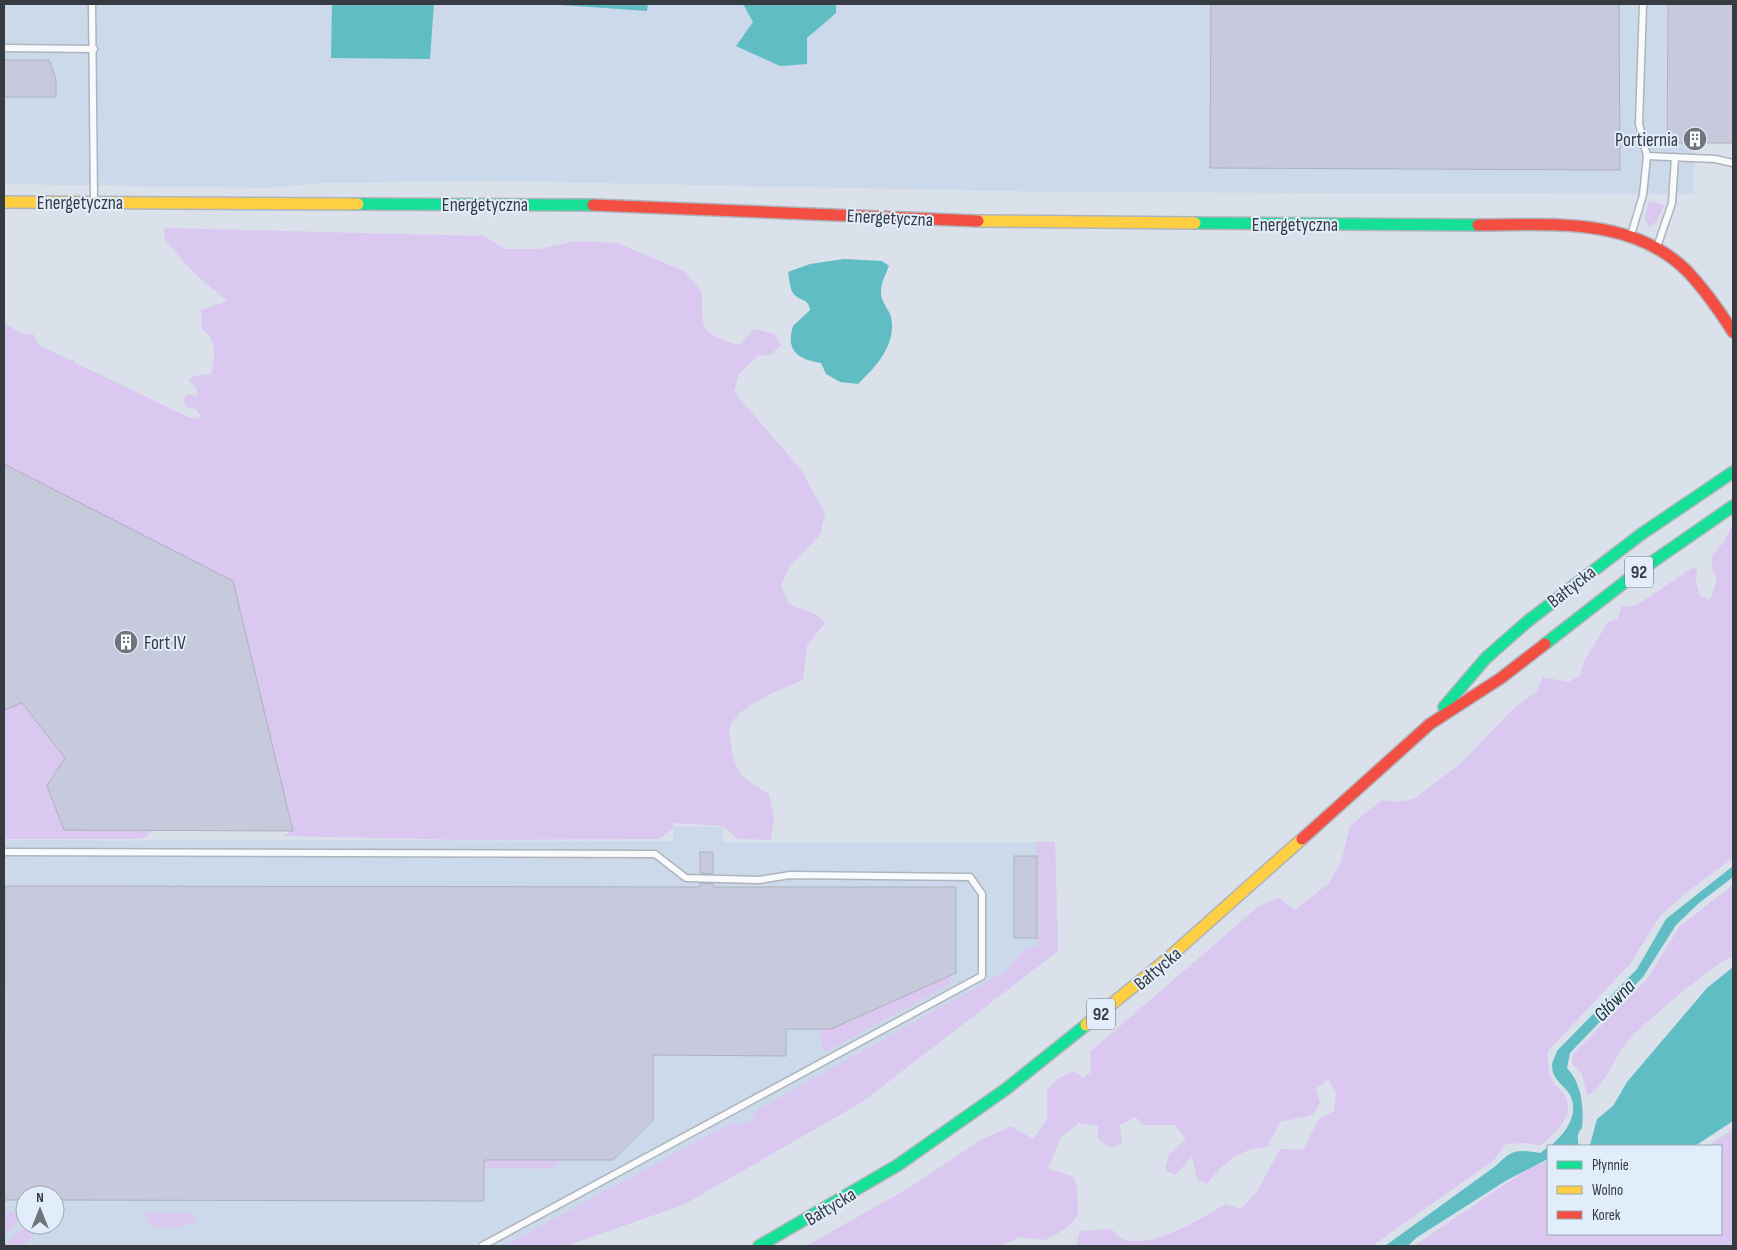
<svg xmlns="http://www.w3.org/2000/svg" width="1737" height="1250" font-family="'Sofia Sans Condensed',sans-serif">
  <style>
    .built { fill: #cbd9ea; fill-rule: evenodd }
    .green { fill: #dbc8f1 }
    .water { fill: #61bdc4 }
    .building { fill: #c7cadd; stroke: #adb1b9 }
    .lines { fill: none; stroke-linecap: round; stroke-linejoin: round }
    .lane-casing { stroke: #afb4bc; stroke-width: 9 }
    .fast-casing { stroke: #afb4bc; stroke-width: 14 }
    .slow-casing { stroke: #afb4bc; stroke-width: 14 }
    .jam-casing { stroke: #afb4bc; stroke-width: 14 }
    .lane { stroke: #f9fafc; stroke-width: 6 }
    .fast { stroke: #16e098; stroke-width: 11 }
    .slow { stroke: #ffcf43; stroke-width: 11 }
    .jam { stroke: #f24e42; stroke-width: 11 }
    .labels { text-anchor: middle; stroke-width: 4; stroke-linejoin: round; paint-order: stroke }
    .shield { fill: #e2edfb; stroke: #6a707a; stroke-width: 1 }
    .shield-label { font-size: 18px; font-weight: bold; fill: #363b42 }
    .poi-label { font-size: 19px; fill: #363b42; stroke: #e2edfb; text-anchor: end }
    .street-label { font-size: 19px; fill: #363b42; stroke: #e2edfb }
    .water-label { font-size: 20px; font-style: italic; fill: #192f30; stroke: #e2edfb }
  </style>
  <rect width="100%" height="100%" fill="#dae1eb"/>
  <g class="built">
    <polygon points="4,4 1667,4 1666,135 1699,135 1698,143 1694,143 1694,194 1055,192 492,181 323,183 265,188 4,184"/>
    <path d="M673,826L723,827V842H1055L1058,951L862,1102L683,1205L565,1246H4V840L673,841ZM25,1195H55V1225H25Z"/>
  </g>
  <g class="green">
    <polygon points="1649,201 1665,205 1656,222 1648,228 1645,217"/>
    <path d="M164,228L484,236L505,249H538L576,241L617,243L684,271L702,292C702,331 700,334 739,345L754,329L775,334L781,345L770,355L757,356L739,374L734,392L802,471L825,514L820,535L789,567L781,586L789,604L817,615L825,623L807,646L803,680C784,688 732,707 729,731C729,737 731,744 732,750C737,778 747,780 769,794L774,818L771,840L738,839L723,826L673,823V828L659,839L466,840L284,836L292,830L173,828L150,831L147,837L132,839H4V323L22,334H33L39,345L70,360L74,359V362L188,417L199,419L200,415L196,409L188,408L183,402L187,394L197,396V389L189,381L193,376L210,374L212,371C215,353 217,340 202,329L201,310L227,301L193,272L165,240Z"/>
    <path d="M1733,527V858L1686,893L1660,916L1630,964L1548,1051C1547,1063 1548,1074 1555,1085C1558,1088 1564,1093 1566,1097C1574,1118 1554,1134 1540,1146L1528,1143L1506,1144L1494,1160L1372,1246H1076L1080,1231L1111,1229C1115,1232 1119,1237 1123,1239C1153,1249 1201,1219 1225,1204L1241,1209L1258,1190L1280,1149L1303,1150L1318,1120L1334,1111L1336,1092L1328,1080L1316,1088L1320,1103L1313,1115L1280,1122L1267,1147C1239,1149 1224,1162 1207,1184L1197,1179L1192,1156L1176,1175L1165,1171L1169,1154L1186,1139L1175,1125H1144L1135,1117L1120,1125L1122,1143L1110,1148L1098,1139V1126L1079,1123L1061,1137L1048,1169L1072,1176L1077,1184L1078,1215L1068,1227L1046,1240L1020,1237L1001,1246H806L907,1189L979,1141L1011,1126L1033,1139L1047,1119V1091L1057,1079L1074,1071L1083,1078L1091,1072L1090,1052L1260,905L1279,898L1295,910L1329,883L1341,862L1350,826L1382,800L1395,802L1414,799L1461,763L1514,708L1536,692L1543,677L1568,682L1580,676L1584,661L1608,622L1618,619L1621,607L1637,605L1692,568L1697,569L1696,582L1700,596L1710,600L1717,580L1712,568V556L1724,542L1730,529Z"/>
    <polygon points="1037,842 1055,842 1058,951 862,1102 683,1205 565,1246 504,1246 735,1121 740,1126 750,1121 757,1110 1006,971 1026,948 1038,947"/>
    <path d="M1733,885V956C1717,961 1640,1026 1628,1041C1612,1059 1608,1083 1587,1096L1582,1073L1572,1064L1573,1054L1648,978L1680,926Z"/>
    <polygon points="953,975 947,986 829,1050 825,1051 822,1048 820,1029 831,1029"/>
    <polygon points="1733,1129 1733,1246 1414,1246 1526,1170 1548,1161 1548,1234 1721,1234 1721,1146 1708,1146"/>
    <polygon points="484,1160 562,1160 553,1169 484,1168"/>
    <polygon points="4,1213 25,1213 4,1236"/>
    <path d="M147,1213H195V1221C185,1228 157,1231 147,1221Z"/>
    <polygon points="25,1225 43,1225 23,1246 4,1246 4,1243 7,1243"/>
  </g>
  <g class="water">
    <polygon points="332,4 434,4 430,59 331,58"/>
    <polygon points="547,4 648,4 647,11"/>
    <polygon points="743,4 836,4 836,13 807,38 807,64 780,66 736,46 753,22"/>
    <path d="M844,259L882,261L889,266C884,278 877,291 884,303C886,308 890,312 891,317C897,344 876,367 858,384L840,382L826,374L821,363C799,360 785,351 793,326L810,310C809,298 798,301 793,293C790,289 789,277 788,272L810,264Z"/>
    <path d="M1733,866V877L1699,903L1676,925L1643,977L1570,1053L1567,1068C1582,1084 1584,1107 1582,1128C1577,1133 1577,1139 1579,1146H1566V1144L1564,1146H1550C1565,1135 1582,1111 1568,1092C1562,1084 1552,1078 1552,1066C1552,1061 1556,1055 1557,1051L1637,969L1666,919Z"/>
    <polygon points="1733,967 1733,1121 1695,1146 1587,1146 1590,1145 1597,1119 1613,1106 1627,1082 1707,988"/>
    <path d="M1548,1147V1159L1507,1180L1416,1238L1408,1246H1385L1497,1165C1513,1148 1518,1150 1540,1153Z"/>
  </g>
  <g class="building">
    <polygon points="1211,4 1619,4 1620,170 1210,168"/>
    <polygon points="1668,4 1733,4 1733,143 1667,143"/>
    <polygon points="4,60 49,60 56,79 56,97 4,97"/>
    <polygon points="4,464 233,581 293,831 64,830 47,786 65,758 22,703 4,710"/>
    <polygon points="700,852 713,852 713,874 700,873"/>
    <rect x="1014" y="856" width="23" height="82"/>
    <polygon points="700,883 713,884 713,887 956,887 956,973 831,1029 786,1029 786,1056 653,1055 653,1120 613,1160 484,1160 484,1201 55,1200 55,1195 25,1195 25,1200 4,1200 5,886 700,887"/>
  </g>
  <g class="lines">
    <g class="lane-casing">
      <g id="lane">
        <polyline points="92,4 94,200"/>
        <polyline points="1643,4 1639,124 1647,156 1715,159 1733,163"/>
        <polyline points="4,48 94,49"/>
        <polyline points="1631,235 1643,195 1647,156"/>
        <polyline points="1657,247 1672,203 1675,157"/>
        <polyline points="4,852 655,854 686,878 759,880 790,875 970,877 982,894 982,976 482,1246"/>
      </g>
    </g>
    <g class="fast-casing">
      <g id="fast">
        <polyline points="358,204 593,205"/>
        <polyline points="1195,223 1478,225"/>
        <polyline points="1545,644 1635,574 1733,506"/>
        <polyline points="1444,707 1486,658 1528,621 1640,535 1733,472"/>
        <polyline points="759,1246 898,1165 1006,1089 1086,1025"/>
      </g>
    </g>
    <g class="slow-casing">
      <g id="slow">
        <polyline points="4,202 358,204"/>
        <polyline points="978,221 1195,223"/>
        <polyline points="1086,1025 1166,960 1302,839"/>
      </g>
    </g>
    <g class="jam-casing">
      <g id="jam">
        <polyline points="593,205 978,221"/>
        <path d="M1478,225C1549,225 1632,216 1687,271C1705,290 1719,310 1733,332"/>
        <polyline points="1302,839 1430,724 1501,678 1545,644"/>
      </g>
    </g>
    <use href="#lane" class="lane"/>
    <use href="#fast" class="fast"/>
    <use href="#slow" class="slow"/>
    <use href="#jam" class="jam"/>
  </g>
  <defs>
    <g id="building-disc" transform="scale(1.25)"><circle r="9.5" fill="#6f757d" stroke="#e2edfb"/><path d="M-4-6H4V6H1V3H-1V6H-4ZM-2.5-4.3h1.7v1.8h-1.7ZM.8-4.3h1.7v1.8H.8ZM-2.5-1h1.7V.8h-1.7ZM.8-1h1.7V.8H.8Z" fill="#fff"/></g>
  </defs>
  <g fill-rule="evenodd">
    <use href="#building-disc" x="1695" y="139"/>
    <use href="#building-disc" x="126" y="642"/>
  </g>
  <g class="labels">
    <g class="shield">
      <rect x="1625" y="556.5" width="28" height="31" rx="4"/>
      <rect x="1087" y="998.5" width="28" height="31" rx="4"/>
    </g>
    <g class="shield-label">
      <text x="1639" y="578">92</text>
      <text x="1101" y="1020">92</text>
    </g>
    <g class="poi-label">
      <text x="1678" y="146">Portiernia</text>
      <text x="144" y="649" text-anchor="start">Fort IV</text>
    </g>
    <g class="street-label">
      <text x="80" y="209">Energetyczna</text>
      <text x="485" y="211">Energetyczna</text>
      <text transform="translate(890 217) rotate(3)" y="7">Energetyczna</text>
      <text x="1295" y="231">Energetyczna</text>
      <text transform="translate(1571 586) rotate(-38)" y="7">Bałtycka</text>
      <text transform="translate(1157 968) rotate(-40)" y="7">Bałtycka</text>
      <text transform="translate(830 1206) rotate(-31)" y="7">Bałtycka</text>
    </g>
    <g class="water-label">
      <text transform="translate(1614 1000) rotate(-46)" y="7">Główna</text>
    </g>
  </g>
  <rect width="1737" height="1250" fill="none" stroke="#363b42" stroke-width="10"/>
  <rect x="1547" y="1145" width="175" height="90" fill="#e2edfb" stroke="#9da6b1"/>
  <rect x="1557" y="1161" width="25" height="8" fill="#16e098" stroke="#9da6b1"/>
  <text x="1592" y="1170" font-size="15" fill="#363b42">Płynnie</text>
  <rect x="1557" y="1186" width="25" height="8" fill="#ffcf43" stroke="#9da6b1"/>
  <text x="1592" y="1195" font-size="15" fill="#363b42">Wolno</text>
  <rect x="1557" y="1211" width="25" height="8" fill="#f24e42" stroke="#9da6b1"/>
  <text x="1592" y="1220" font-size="15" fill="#363b42">Korek</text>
  <g transform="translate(40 1210)"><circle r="24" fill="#e2edfb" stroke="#9da6b1"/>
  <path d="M0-4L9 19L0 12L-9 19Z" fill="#6f757d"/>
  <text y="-8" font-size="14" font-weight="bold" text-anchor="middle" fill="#363b42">N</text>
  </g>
</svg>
